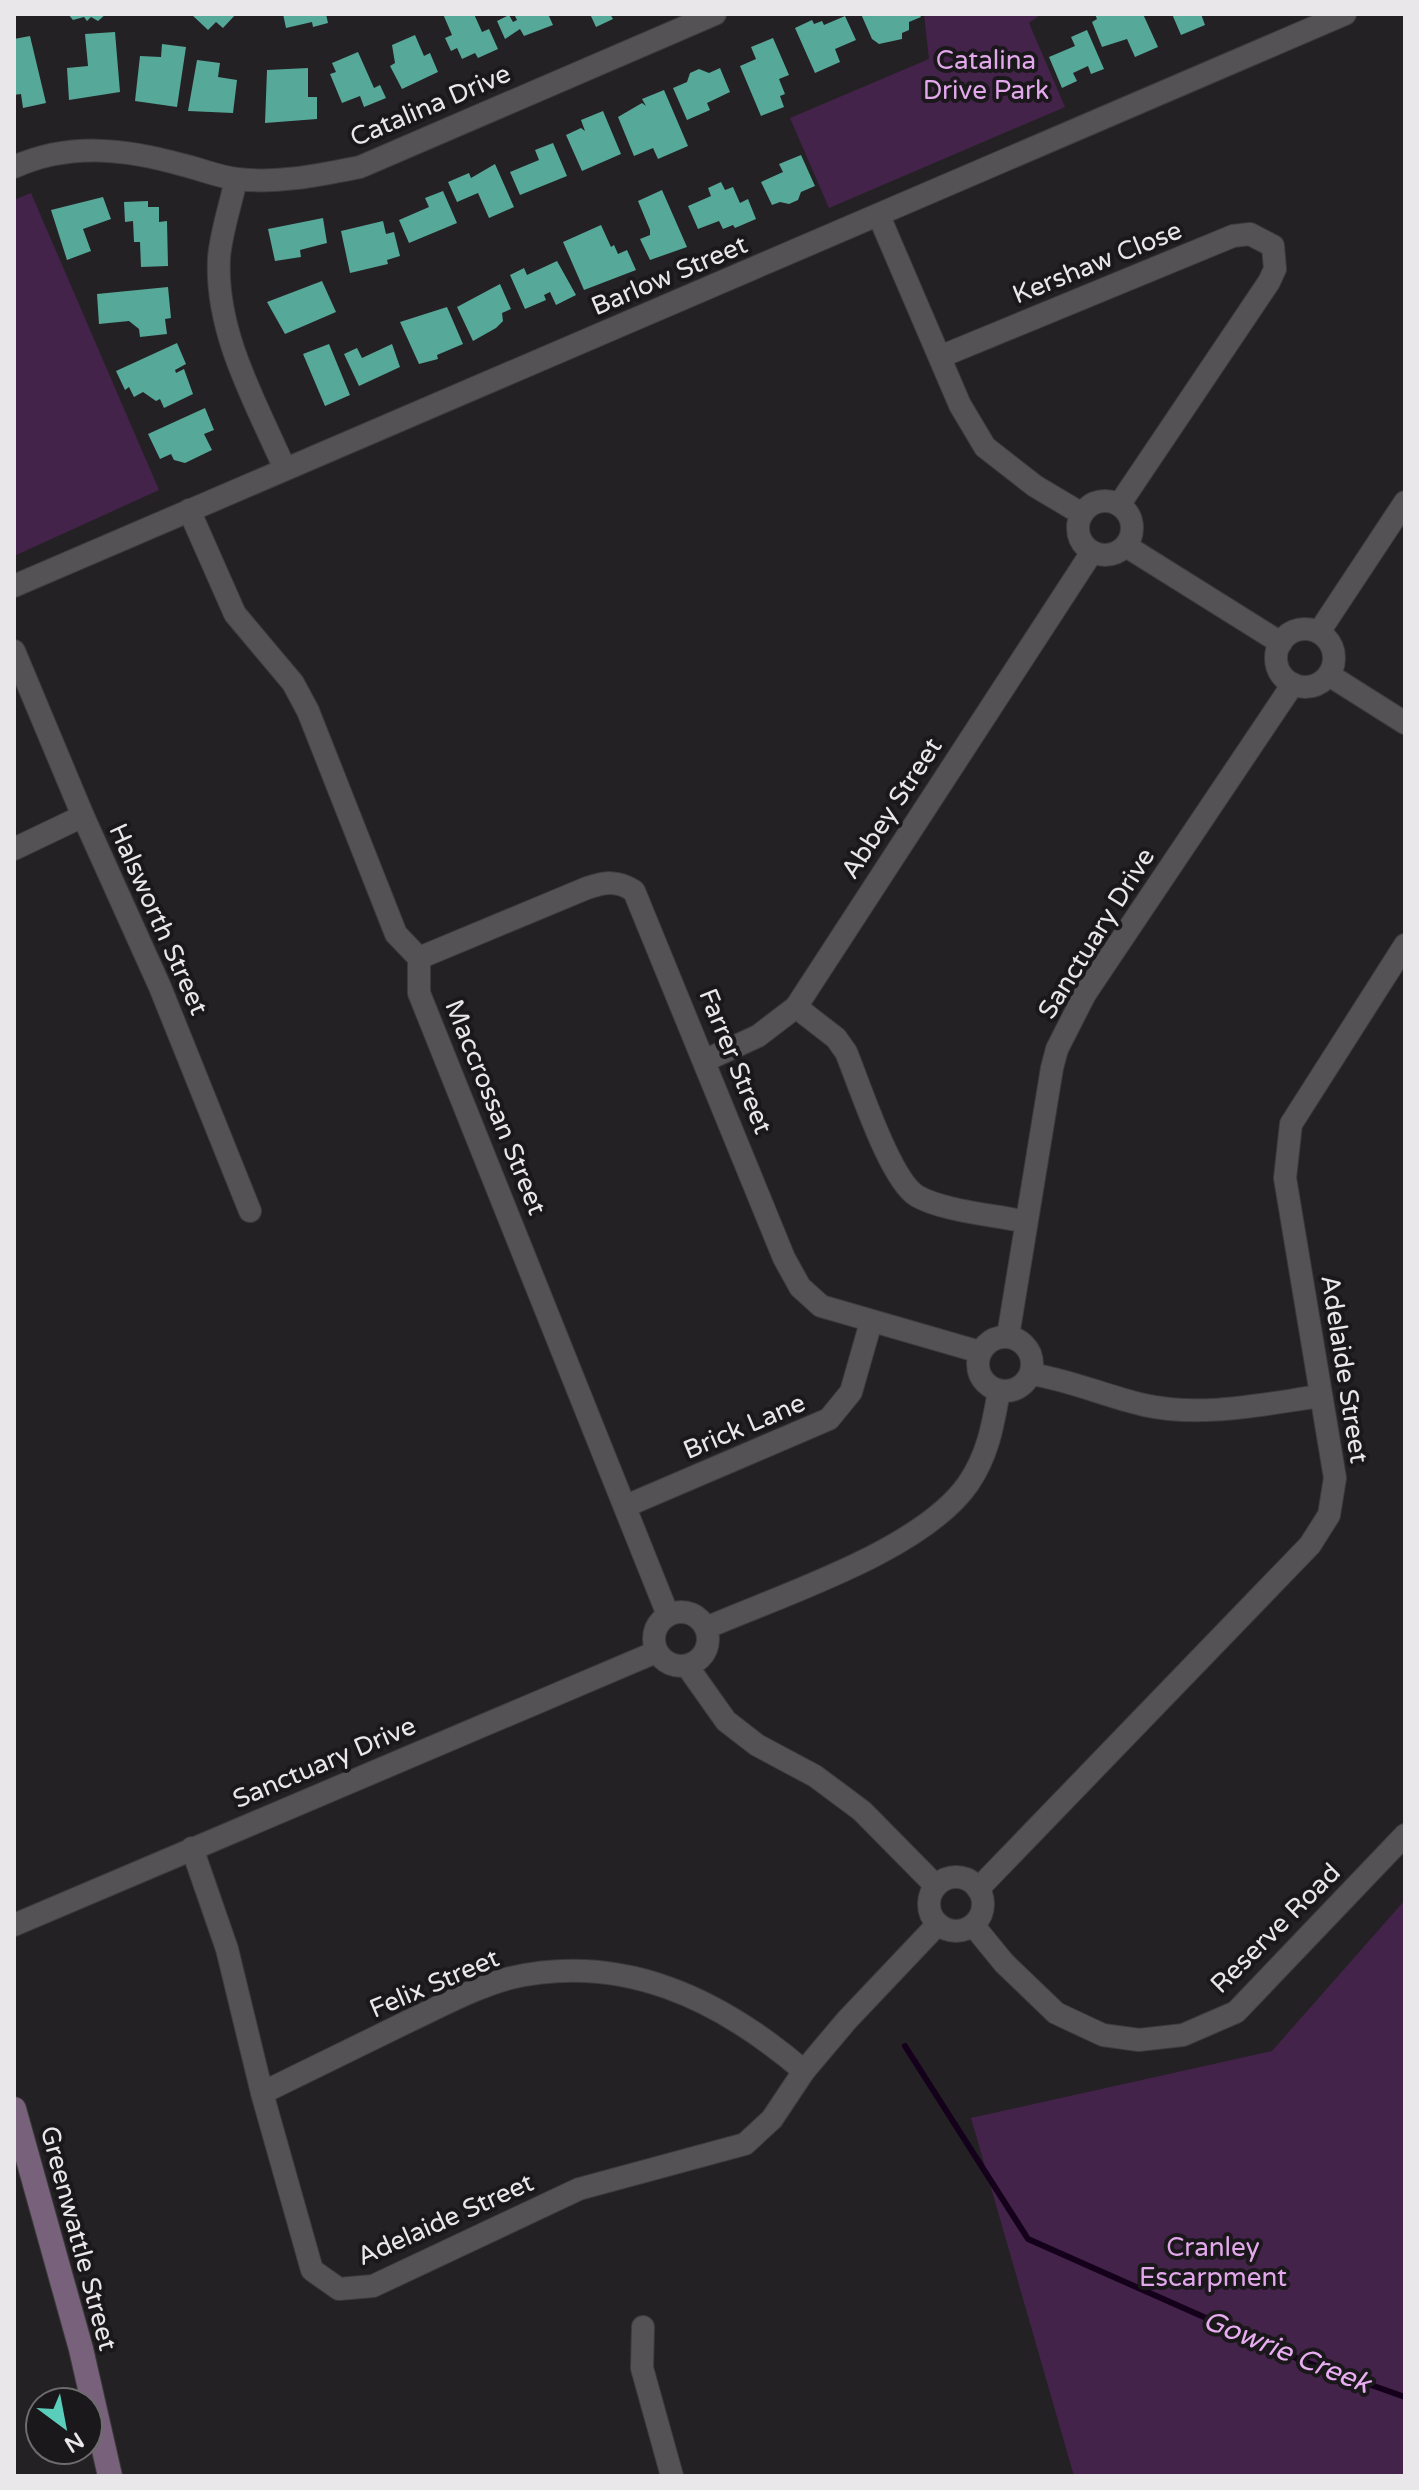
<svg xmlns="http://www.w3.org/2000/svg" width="1419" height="2490" font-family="'Varela Round',sans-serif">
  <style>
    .green { fill: #44234a }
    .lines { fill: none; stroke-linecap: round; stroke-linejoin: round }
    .stream { stroke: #15001b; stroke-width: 6 }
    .building { fill: #56a899 }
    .street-casing { stroke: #3d3b3d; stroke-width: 24 }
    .secondary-casing { stroke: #3d3b3d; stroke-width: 26 }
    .street { stroke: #555255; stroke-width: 22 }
    .secondary { stroke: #78627b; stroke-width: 24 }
    .labels { text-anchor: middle; stroke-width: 8; stroke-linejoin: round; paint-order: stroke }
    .park-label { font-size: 26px; fill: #e3a8ec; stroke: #1a181a }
    .street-label { font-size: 26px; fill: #e9e7e9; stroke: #1a181a }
    .water-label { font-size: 28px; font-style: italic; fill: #e8adf1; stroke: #1a181a }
  </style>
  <rect width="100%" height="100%" fill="#242124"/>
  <g class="green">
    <polygon points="924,14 1041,14 1029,23 1065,107 829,208 790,118 929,59"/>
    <polygon points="31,193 159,490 14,556 14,200"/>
    <polygon points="1405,1900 1405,2476 1074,2476 971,2118 1272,2051"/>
  </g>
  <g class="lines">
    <polyline class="stream" points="905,2046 1028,2239 1303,2361 1405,2397"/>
  </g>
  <g class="building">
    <polygon points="68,14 106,14 98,21 91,17 87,21 84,17 73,20"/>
    <polygon points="191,14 236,14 223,28 216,22 208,30"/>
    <polygon points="283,14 326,14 328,23 313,27 312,22 286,28"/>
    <polygon points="443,14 474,14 482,32 489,29 498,49 478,58 475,53 462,59 457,48 451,51 445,38 452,35"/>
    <polygon points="514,14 548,14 553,25 524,36 520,29 505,39 497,21 509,15 513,22 517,20"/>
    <polygon points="590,14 610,14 613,19 596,27"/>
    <polygon points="861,14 919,14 921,17 909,22 909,30 902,33 902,39 879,44 872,39"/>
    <polygon points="1095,14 1143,14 1158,47 1135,57 1127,39 1102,47 1092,22 1097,19"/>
    <polygon points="1172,14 1201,14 1205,25 1181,35"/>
    <polygon points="845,16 856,40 835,49 840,62 815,73 795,28 812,20 814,24 822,21 824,25"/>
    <polygon points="1087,30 1104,69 1091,74 1088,66 1073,73 1077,81 1062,88 1049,57 1075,46 1071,37"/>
    <polygon points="115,32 120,92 69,100 67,68 88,66 85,34"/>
    <polygon points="415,35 424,56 430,53 438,72 402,89 390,66 395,63 392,45"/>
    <polygon points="30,36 46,103 23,108 21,94 14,95 14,39"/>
    <polygon points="773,38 789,75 779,79 785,94 780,96 784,107 761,116 740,66 756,59 751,47"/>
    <polygon points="162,44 186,47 177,107 135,101 140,56 161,57"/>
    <polygon points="358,52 374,88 380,85 386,98 364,107 360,96 342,103 330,74 336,72 332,63"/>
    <polygon points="197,60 220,63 218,77 237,80 233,113 188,111"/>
    <polygon points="308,68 308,97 317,97 317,119 265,123 267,70"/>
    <polygon points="720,68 730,92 707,103 710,110 687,120 673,88 687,82 690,73 699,69 709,73"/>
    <polygon points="664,90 688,146 658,159 653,148 634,156 618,117 642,103 646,106 642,99"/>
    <polygon points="603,111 621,154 582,171 566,135 581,128 585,131 581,120"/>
    <polygon points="553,143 567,176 520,195 510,172 539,160 535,150"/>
    <polygon points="801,155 815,186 801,192 798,200 789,204 780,202 772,205 761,182 783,172 779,164"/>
    <polygon points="495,164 514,207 489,218 478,193 457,202 448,182 469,173 471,178"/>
    <polygon points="721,182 725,190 733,187 740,203 748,199 756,219 735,228 733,225 723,229 719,221 698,229 688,206 711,196 708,188"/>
    <polygon points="662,190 687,247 650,260 640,239 650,235 650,230 638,201"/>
    <polygon points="443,191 457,223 409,243 399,220 429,207 425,198"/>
    <polygon points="103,197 111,219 83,229 91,251 67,260 51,210"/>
    <polygon points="148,201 148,207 159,207 159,222 167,221 168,266 141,267 140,242 134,242 133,221 125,222 124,202"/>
    <polygon points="323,218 327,243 300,250 301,257 275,261 268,229"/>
    <polygon points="383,221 386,234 394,232 400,256 387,260 388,264 350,273 341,231"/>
    <polygon points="601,225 611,247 614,245 618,254 627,250 636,270 584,290 563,242"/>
    <polygon points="557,261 576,295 556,305 550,292 544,295 546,300 525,309 510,275 524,268 527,275"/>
    <polygon points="322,281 336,312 285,334 267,302"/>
    <polygon points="500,284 511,309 502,313 503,321 496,328 473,341 457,307"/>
    <polygon points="168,287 171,318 165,319 167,334 140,337 139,329 129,321 99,324 97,294"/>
    <polygon points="447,307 463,344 437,355 438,359 419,364 400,322"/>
    <polygon points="177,343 186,364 175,370 176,373 184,369 193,394 164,408 160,399 156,401 143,392 134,397 129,387 125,390 116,371"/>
    <polygon points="329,344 350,395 325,406 303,354"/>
    <polygon points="392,344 400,367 359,386 344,354 357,348 362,358"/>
    <polygon points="205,408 214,430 204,434 212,450 185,463 174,460 171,454 160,459 148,434"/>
  </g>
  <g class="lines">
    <g class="street-casing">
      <g id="street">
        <path d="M14,167C70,142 126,149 183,165C200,169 219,177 237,179C278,184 320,175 360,167L715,14"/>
        <path d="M236,179C231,204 221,232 219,258C215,332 255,401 284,467"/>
        <polyline points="879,216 960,405 985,447 1035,486 1082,514"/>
        <polyline points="942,356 1233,236 1250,234 1273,246 1275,269 1269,282 1119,505"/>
        <circle cx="1105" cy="528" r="27"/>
        <polyline points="189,510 235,614 293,683 308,711 396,934 419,958 419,993 668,1615"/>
        <polyline points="1126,546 1281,643"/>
        <polyline points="14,586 1345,14"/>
        <circle cx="1305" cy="658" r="29"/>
        <polyline points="1319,632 1405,502"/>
        <polyline points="14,651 83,816 160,987 250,1211"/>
        <polyline points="1329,675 1405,723"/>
        <polyline points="14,849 83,816"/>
        <path d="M419,958L587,888C606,882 617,880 634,891L784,1258L800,1287L821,1306L980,1352"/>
        <path d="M796,1007L836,1038L846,1052C859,1083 890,1180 917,1196C943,1211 995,1215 1026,1222"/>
        <polyline points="706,1060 758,1036 796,1007 1092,552"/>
        <polyline points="1008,1336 1052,1068 1057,1049 1085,994 1293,684"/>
        <circle cx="1005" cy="1364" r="27"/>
        <path d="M1031,1374C1070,1380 1105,1396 1144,1405C1202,1418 1263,1404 1321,1396"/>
        <polyline points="626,1506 829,1419 851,1392 871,1322"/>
        <circle cx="681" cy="1639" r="27"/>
        <path d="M706,1628C781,1595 921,1551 968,1484C988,1455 993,1425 999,1391"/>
        <polyline points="687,1666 726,1721 757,1745 815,1776 862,1811 936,1886"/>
        <polyline points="192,1848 227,1949 262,2093 312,2270 339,2289 373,2286 579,2189 745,2144 772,2119 804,2071 847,2020 938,1924"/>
        <circle cx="956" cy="1904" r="27"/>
        <polyline points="978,1889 1310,1545 1329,1515 1335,1478 1285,1178 1291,1124 1405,945"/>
        <polyline points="14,1925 656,1652"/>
        <polyline points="973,1925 1004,1963 1056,2013 1103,2035 1139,2040 1183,2035 1236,2012 1405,1835"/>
        <path d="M262,2093C311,2069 360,2045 409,2021C441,2006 476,1987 510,1978C623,1952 720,1999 804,2071"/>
        <polyline points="643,2327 642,2368 672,2476"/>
      </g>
    </g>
    <g class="secondary-casing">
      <polyline id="secondary" points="14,2109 81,2349 110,2476"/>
    </g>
    <use href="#street" class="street"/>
    <use href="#secondary" class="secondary"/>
  </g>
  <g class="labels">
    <g class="park-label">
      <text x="986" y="69">Catalina<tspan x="986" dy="30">Drive Park</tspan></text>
      <text x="1213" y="2256">Cranley<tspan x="1213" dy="30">Escarpment</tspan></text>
    </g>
    <g class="street-label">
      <text transform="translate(430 105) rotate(-23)" y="9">Catalina Drive</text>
      <text transform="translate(1097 262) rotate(-22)" y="9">Kershaw Close</text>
      <text transform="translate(669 275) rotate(-23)" y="9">Barlow Street</text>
      <text transform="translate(891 808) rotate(-57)" y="9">Abbey Street</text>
      <text transform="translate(159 919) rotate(66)" y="9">Halsworth Street</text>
      <text transform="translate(1096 933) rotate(-58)" y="9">Sanctuary Drive</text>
      <text transform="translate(736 1061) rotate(68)" y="9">Farrer Street</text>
      <text transform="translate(496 1107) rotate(68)" y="9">Maccrossan Street</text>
      <text transform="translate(1345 1369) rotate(81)" y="9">Adelaide Street</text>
      <text transform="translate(744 1426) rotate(-23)" y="9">Brick Lane</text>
      <text transform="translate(324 1762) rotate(-23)" y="9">Sanctuary Drive</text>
      <text transform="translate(1275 1928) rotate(-45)" y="9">Reserve Road</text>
      <text transform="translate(434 1983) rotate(-23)" y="9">Felix Street</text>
      <text transform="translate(445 2219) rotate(-24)" y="9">Adelaide Street</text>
      <text transform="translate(79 2238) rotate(75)" y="9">Greenwattle Street</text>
    </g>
    <g class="water-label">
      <text transform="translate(1287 2351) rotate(22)" y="10">Gowrie Creek</text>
    </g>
  </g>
  <rect width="1419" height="2490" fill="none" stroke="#e9e7e9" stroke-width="32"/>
  <g transform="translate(64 2426) rotate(148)"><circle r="38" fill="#1a181a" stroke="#6d6b6d" stroke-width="2"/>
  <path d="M0-6L14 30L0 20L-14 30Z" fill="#5bcebb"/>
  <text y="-12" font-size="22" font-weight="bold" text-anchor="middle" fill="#e9e7e9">N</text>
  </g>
</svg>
